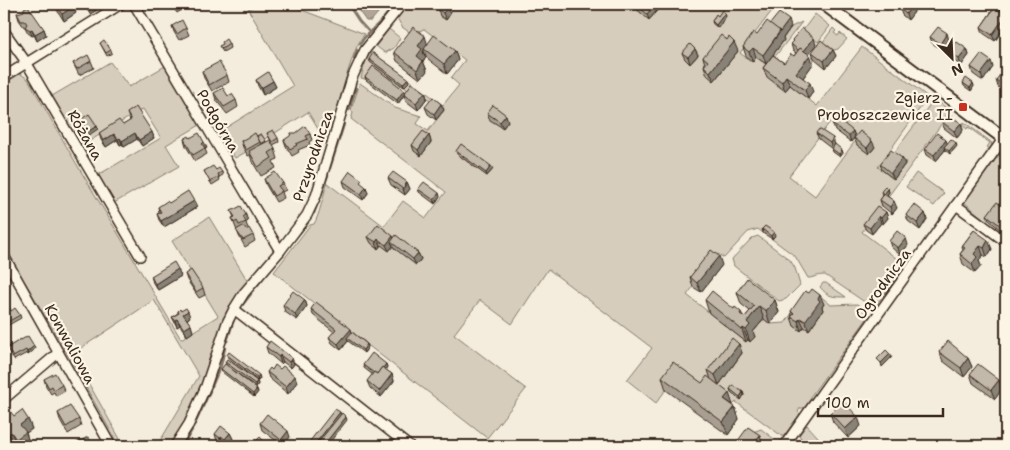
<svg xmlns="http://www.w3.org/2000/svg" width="1010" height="450" font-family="'Shantell Sans',sans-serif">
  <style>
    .green { fill: #d6cdbd; stroke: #887c6e; fill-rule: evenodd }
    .water { fill: #b0a596; stroke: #817466 }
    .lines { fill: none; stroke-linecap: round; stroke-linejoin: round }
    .stream { stroke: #817466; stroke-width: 2.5 }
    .minor-casing { stroke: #3b2a1e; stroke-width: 12 }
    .major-casing { stroke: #3b2a1e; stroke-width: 15 }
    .minor { stroke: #fcf5e5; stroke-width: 9 }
    .major { stroke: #fcf5e5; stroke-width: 11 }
    .wall { fill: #a89f92; stroke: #3b2a1e }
    .shaded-wall { fill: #888277; stroke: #3b2a1e }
    .building { fill: #c3b9aa; stroke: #3b2a1e }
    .poi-dot { fill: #c8321e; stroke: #fcf5e5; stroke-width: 2 }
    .labels { text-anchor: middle; stroke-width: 4.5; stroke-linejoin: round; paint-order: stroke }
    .poi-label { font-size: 15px; fill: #3b2a1e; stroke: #fcf5e5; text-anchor: end }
    .street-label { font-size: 15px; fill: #3b2a1e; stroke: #fcf5e5 }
  </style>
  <rect width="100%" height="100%" fill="#f4eddd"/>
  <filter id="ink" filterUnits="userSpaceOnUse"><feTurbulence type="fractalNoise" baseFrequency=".02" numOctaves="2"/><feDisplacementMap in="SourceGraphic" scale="10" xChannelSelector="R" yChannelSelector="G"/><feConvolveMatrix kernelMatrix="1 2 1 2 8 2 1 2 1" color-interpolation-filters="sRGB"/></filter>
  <g filter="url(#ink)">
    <g class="green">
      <path d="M258,4H286L365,34C351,46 334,124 328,146L308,112L264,140L243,147L246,152L235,158L219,132L293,86L248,9Z"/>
      <path d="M408,4H443L445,19L456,4H777L740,53L752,62L756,57L766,64L791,27L802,22L767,67L817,106L862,47L928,97L878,167L893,179L906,162L894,153L934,99L951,111L862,232L905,265L875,307H872L825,275C816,275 814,278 808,278L795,256L772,239L775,235L766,229L763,233L758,229L748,232L724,258L718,254L687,295L746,342L748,340L750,342L754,337L751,334L764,319L770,324L785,323L795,309L801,331L818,294L831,305L857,304L868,312L869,316L810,397L811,399L804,408H800L798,412L800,414L783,437L736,402L733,405L678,374L656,403L627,380L652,348L548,269L512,324L480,300L454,334L526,389L487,438L274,272L310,225L314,224C319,216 324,194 327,183L384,226L403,201L426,218L446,192L351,119L353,113L351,110L360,83L395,108L421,116L417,124L428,131L444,110L415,89L412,93L404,87L409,81L371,62L401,85L398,88L361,78L366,59L372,52L443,105L459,85L451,78L465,60L424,29L412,34L402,27L397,18ZM725,38L733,44L711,70L704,64ZM833,118L858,137L815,196L789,176ZM457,154L492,169L487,176ZM394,248L421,259L416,265Z"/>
      <polygon points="815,14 830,26 818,42 803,30"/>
      <polygon points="833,28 836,31 834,33 838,36 840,33 847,39 838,49 834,50 826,44 814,58 813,64 809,61"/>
      <polygon points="389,29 400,38 394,48 385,53 376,46"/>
      <polygon points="110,62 129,87 165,66 200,125 166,145 179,166 114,203 98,175 161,138 143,109 81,146 52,96"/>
      <path d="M18,72L28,79L76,163L181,339L218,316L172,241L209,217L249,283C221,311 215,348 202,384C194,406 182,426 170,446H157L199,376L154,300L72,354L124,446H119L61,343L4,247V81Z"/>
      <polygon points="964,122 991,142 992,145 990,149 987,147 990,143 968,127 967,129 962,125"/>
      <polygon points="1005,151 1006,152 1006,194 986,221 964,202 1000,153"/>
      <polygon points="916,173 944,193 934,206 906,187"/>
      <polygon points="758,236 790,260 795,268 800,285 786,299 779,301 734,266 732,259 752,238"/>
      <path d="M823,283H826L846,297C833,297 828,297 820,287Z"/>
      <polygon points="807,425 826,446 806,446 799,435"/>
      <polygon points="761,429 774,439 769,446 760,445 762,441 750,433"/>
    </g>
    <polygon class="water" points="354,4 383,4 384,6 371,21 366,21"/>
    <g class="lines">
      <g class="stream">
        <polyline points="348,4 359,21 369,32"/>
        <polyline points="360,44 364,38 383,19 395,4"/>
        <polyline points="354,59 357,50"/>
        <polyline points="349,110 356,88"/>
        <polyline points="330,168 344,124"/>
        <polyline points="314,213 328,175"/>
        <polyline points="293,241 308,223"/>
        <polyline points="256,287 272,266"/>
        <polyline points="240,308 251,294"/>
        <polyline points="227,341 235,316"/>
        <polyline points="212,386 221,365 225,348"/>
        <polyline points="195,424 210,391"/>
        <polyline points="183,446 192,430"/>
      </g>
      <g class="minor-casing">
        <g id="minor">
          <polyline points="134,4 280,251"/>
          <polyline points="4,31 26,62 140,256"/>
          <polyline points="4,77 121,4"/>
          <polyline points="956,205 1006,242"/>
          <polyline points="4,256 111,446"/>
          <polyline points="234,309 409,446"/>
          <polyline points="4,399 58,353"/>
          <polyline points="175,446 189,424 206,386 227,323 234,309 244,293 280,251 307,215 316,196 352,78 365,50 402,4"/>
          <polyline points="784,446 1006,135"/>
        </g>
      </g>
      <g class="major-casing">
        <polyline id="major" points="824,4 1006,140"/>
      </g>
      <use href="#minor" class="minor"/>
      <use href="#major" class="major"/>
    </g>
    <g class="wall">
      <polygon points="55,4 76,13 64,21 57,10"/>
      <polygon points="83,4 95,4 97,10 90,14"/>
      <polygon points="171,4 187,4 188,6 177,13"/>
      <polygon points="440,4 448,4 449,7 448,9 450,14 446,20 440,16 438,9 441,6"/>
      <polygon points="633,4 657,4 659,8 649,20 634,7"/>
      <polygon points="878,4 891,4 887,10"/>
      <polygon points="989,4 1006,4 1003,13 1006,15 1006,25 995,41 983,33 981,27 994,8"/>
      <polygon points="912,5 914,12 908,20 902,15 900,9"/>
      <polygon points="17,13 44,29 46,35 37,41 34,35 32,36 28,33 25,27 24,27 19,20"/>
      <polygon points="718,16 726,16 718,28 713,24 712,21"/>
      <polygon points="770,24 791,27 783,38 784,40 773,55 784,63 794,56 796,53 793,51 791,44 793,42 792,40 816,45 808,54 813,64 803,78 813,92 808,99 790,85 785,91 767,77 763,68 766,64 756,57 753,62 746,56 743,47"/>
      <polygon points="172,26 186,28 189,35 179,40 174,32"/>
      <polygon points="930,37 949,40 942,50 932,43"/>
      <polygon points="100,43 111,50 112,53 107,56"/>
      <polygon points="229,44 230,48 223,52 219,46"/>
      <polygon points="428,44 455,51 458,60 447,74 427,58 424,51 423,52 426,58 423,61 427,71 420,79 397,61 394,52"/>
      <polygon points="695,49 698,55 690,64 685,59 682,53"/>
      <polygon points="967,49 969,55 961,66 952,59 949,52"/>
      <polygon points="833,50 836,56 826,68 814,58 812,52"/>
      <polygon points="738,51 714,81 707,75 704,66 705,64 703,57"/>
      <polygon points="369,59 409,82 404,87 370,62"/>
      <polygon points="91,61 94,68 79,75 73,63"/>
      <polygon points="971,67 993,67 983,81 973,74"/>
      <polygon points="202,71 227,75 229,82 212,91 204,78"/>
      <polygon points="1006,72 1006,92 998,87 996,80"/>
      <polygon points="365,77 404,90 405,92 425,92 427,98 418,110 406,101 404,95 398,104 366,80"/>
      <polygon points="256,80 273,81 276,87 263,95 258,86"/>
      <polygon points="963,83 973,83 974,86 971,91 964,86"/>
      <polygon points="214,93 228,96 236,100 238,107 227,114 216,100"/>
      <polygon points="441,104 444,110 436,120 428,114 425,107"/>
      <polygon points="127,113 152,132 154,138 142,146 137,139 124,147 122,144 120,145 117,140 106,147 101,140 99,133 123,125 130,121"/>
      <polygon points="487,113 508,121 503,128 490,120"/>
      <polygon points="942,122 961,123 963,130 957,138 944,128"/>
      <polygon points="832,124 853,131 855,137 851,142 835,130"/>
      <polygon points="267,133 278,138 279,142 273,145"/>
      <polygon points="816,133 842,150 843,153 840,157 833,152 832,149 819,139"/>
      <polygon points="261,134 266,142 275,149 278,159 273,161 276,168 261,176 252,161 250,155 248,156 243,147 241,141 257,136"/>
      <polygon points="310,134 312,140 309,142 310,145 298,150 299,152 292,156 286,146 284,140"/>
      <polygon points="429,135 431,142 421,156 414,151 412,145"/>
      <polygon points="190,138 207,148 205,149 207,154 195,161 186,146 184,139"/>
      <polygon points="854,138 875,147 869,154 857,145"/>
      <polygon points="947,143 957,146 950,154 945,150 936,161 927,155 925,149"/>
      <polygon points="456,151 493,169 487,176 457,154"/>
      <polygon points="902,158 905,164 894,179 882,170 880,164"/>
      <polygon points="216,170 222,172 223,175 219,177 220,180 212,185 204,171"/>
      <polygon points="388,178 407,182 410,189 405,195 391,185"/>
      <polygon points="264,179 283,183 286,190 282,192 284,198 276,202 266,185"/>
      <polygon points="343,181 366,187 368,193 363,200 345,187"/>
      <polygon points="418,189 440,196 435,204 419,192"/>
      <polygon points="888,189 889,192 887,195 897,208 892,214 882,206 880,200 883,196 881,192"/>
      <polygon points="194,201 197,207 164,227 159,220 157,214 159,212 158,207 169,203"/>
      <polygon points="1006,209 1006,234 990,221 987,215"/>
      <polygon points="231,211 246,215 248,221 246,223 248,228 253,235 255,241 245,247 239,236 232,218 234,217"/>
      <polygon points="886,212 888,218 883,224 881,223 872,234 866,230 863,224"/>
      <polygon points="925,213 927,219 920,230 908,221 906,215"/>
      <polygon points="762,229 775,236 772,239 763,233"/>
      <polygon points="974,230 992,249 987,257 983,255 979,261 981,266 975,273 963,264 960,254 963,250 962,246"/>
      <polygon points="368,237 394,238 418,253 421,259 416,265 394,248 393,246 389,251 381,245 378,249 371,243"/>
      <polygon points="889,241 908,245 900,255 891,247"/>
      <polygon points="722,265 701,292 693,287 690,277"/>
      <polygon points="185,274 203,288 205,295 199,298 187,280"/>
      <polygon points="151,276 181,276 158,290 153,283"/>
      <polygon points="737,292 775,300 779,312 770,324 764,319 753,332 755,337 750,342 748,340 746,342 709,313 705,300 734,309 741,312 743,316 745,317 750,311 741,304"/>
      <polygon points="305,300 307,306 297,320 285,312 283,305"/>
      <polygon points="4,302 11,311 20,315 21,318 5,327 4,325"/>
      <polygon points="824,304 822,307 823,310 809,330 804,327 801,331 794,326 791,317 792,315 791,311"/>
      <polygon points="311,309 352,332 367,344 368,347 364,353 348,341 341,350 332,343 329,337 334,332 313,315"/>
      <polygon points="178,311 181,311 190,317 187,320 191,325 193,332 187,336 180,325 177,327 172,317 178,313"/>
      <polygon points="21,340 35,349 28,355 27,353 14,360 7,348"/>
      <polygon points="739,344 742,353 719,385 711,380 708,370"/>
      <polygon points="266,347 292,358 294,364 291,368 283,362 281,364 268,353"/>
      <polygon points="939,352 968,358 972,367 964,377 943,361"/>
      <polygon points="227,355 260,378 258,381 228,358"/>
      <polygon points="225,362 257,381 258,384 256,387 235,372 257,389 258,392 254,397 222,372 221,369 226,364"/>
      <polygon points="386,364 387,367 385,370 392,374 394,381 381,397 370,388 367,381 373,375 364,368 363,365"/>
      <polygon points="272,370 297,382 288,394 269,378 267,372"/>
      <polygon points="970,374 999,380 1002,389 995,399 973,383"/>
      <polygon points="662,377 735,407 739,419 728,435 666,390"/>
      <polygon points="44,379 62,385 65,391 56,396 54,392 51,394 46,386"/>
      <polygon points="730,389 743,392 744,395 741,400 731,392"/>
      <polygon points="1006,391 1006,406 1004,404 1001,398"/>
      <polygon points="58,413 79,419 81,426 68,434 60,420"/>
      <polygon points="830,413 861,426 848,438 833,422"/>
      <polygon points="4,416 14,416 28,419 32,429 26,433 29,442 23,446 18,446 15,441 12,443 5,434 4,429"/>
      <polygon points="260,423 290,437 283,446 262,430"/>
      <polygon points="230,433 233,439 227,446 223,443 222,445 217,441 215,434"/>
      <polygon points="257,440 264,441 266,444 264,446 262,446 258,443"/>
    </g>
    <g class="shaded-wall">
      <polygon points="95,4 97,10 90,14 88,8"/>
      <polygon points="445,4 448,4 449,7 448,9 450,14 446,20 443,13"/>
      <polygon points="655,4 657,4 659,8 649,20 647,14"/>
      <polygon points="885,4 891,4 887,10"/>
      <polygon points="1003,4 1006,4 1006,8 1002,14 1000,7"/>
      <polygon points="912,5 914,12 908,20 906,14"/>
      <polygon points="74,6 76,13 64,21 62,14"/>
      <polygon points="725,13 726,16 718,28 716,25"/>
      <polygon points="1006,15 1006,25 995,41 992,35"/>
      <polygon points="789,20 791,27 783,38 784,40 766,64 763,55"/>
      <polygon points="32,29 34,35 32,36 30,30"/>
      <polygon points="44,29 46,35 37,41 35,34"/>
      <polygon points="947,33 949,40 942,50 940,44"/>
      <polygon points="425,36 428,46 424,49 424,51 423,52 426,58 420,65 417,56 418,46"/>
      <polygon points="814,38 816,45 806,57 804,51"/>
      <polygon points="734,42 738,51 714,81 710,72"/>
      <polygon points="753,48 756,57 753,62 749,52"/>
      <polygon points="695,49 698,55 690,64 688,57"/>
      <polygon points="967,49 969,55 961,66 959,59"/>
      <polygon points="833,50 836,56 826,68 824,61"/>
      <polygon points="455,51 458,60 447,74 444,64"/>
      <polygon points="810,55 813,64 800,82 796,73"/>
      <polygon points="423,61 427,71 420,79 417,70"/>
      <polygon points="991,61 993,67 983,81 981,74"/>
      <polygon points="786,76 790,85 785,91 782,82"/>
      <polygon points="408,78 409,82 404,87 403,84"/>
      <polygon points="273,81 276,87 263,95 261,88"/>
      <polygon points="810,83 813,92 808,99 805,90"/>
      <polygon points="973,83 974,86 971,91 970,88"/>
      <polygon points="404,90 405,93 398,104 397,100"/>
      <polygon points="425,92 427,98 418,110 416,103"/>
      <polygon points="441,104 444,110 436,120 434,114"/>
      <polygon points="506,115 508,121 503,128 500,122"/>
      <polygon points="961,123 963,130 957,138 954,131"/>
      <polygon points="97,126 98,129 89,135 87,132"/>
      <polygon points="853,131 855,137 851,142 849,136"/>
      <polygon points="152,132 154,138 142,146 139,140"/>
      <polygon points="135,133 137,139 124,147 122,141"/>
      <polygon points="114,134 117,140 106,147 103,141"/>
      <polygon points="429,135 431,142 421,156 418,150"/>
      <polygon points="120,138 122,144 120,145 118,139"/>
      <polygon points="833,138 835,145 832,149 830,143"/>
      <polygon points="946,140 948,146 944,147 945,150 936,161 934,155"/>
      <polygon points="872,141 875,147 869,154 867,148"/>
      <polygon points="204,142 207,148 205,149 202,144"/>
      <polygon points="956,143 957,146 950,154 949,151"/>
      <polygon points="842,150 843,153 840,157 839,154"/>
      <polygon points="902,158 905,164 894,179 891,173"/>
      <polygon points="491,166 493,169 487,176 486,173"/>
      <polygon points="407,182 410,189 405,195 403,189"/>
      <polygon points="366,187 368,193 363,200 361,194"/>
      <polygon points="888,189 889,192 885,197 884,194"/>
      <polygon points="439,193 440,196 435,204 434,200"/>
      <polygon points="194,201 197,207 164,227 161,221"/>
      <polygon points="894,201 897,208 892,214 890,207"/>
      <polygon points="886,212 888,218 883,224 881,218"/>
      <polygon points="925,213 927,219 920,230 917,223"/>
      <polygon points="879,216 881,223 872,234 870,228"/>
      <polygon points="774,232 775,236 772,239 771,236"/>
      <polygon points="393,236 396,242 391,242 393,246 389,251 386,245"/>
      <polygon points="906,238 908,245 900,255 898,248"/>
      <polygon points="378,239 381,245 378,249 376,242"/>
      <polygon points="988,240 992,249 987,257 984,248"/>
      <polygon points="980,246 983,255 979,261 981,266 975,273 972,264 974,254"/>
      <polygon points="418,253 421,259 416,265 413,259"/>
      <polygon points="719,256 722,265 701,292 697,283"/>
      <polygon points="178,269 181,276 158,290 155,284"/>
      <polygon points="820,295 824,304 822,307 823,310 809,330 805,321"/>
      <polygon points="305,300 307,306 297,320 295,314"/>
      <polygon points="775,300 779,312 770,324 766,311"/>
      <polygon points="759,306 764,319 753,332 755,337 750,342 746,330 747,322"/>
      <polygon points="188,311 190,317 186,320 183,314"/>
      <polygon points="800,318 804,327 801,331 798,321"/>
      <polygon points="177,319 180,325 177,327 175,320"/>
      <polygon points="191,325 193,332 187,336 184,329"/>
      <polygon points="743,328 748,340 746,342 742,330"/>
      <polygon points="351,329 353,335 347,338 348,341 341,350 338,344"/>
      <polygon points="367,344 368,347 364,353 363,350"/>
      <polygon points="739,344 742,353 719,385 715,375"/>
      <polygon points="34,346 35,349 28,355 27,352"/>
      <polygon points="890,354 892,357 882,367 881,363"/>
      <polygon points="280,355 283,362 281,364 279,357"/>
      <polygon points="292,358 294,364 291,368 289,362"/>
      <polygon points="968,358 972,367 964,377 961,368"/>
      <polygon points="386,364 387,367 378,379 377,376"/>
      <polygon points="392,374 394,381 381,397 379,391"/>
      <polygon points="259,375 260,378 258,381 257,378"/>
      <polygon points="295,376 297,382 288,394 286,387"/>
      <polygon points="999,380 1002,389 995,399 991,390"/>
      <polygon points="257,381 258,384 256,387 255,384"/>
      <polygon points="257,389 258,392 254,397 253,394"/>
      <polygon points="743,392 744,395 741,400 740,397"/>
      <polygon points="729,393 733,405 724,399"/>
      <polygon points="735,407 739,419 728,435 723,422"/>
      <polygon points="340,412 341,416 317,446 315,446 315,444"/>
      <polygon points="346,417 347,420 327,446 323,446"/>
      <polygon points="858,417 861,426 848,438 845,429"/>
      <polygon points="28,419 32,429 26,433 29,442 23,446 19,446 16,439 20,425"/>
      <polygon points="288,431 290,437 283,446 281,440"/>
      <polygon points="11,432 15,441 12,443 9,434"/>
      <polygon points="230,433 233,439 227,446 225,439"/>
      <polygon points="760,435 762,442 759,446 752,446"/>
      <polygon points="221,436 223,443 222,445 220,438"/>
      <polygon points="264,441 266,444 263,446 262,444"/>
    </g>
    <g class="building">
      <polygon points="55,4 72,4 74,6 62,14"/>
      <polygon points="85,4 94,4 88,8"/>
      <polygon points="173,4 179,4 175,7"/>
      <polygon points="442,4 445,4 444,5 448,7 443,13 438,9"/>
      <polygon points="636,4 655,4 647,14"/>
      <polygon points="903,4 910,4 912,5 906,14 900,9"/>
      <polygon points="995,4 1003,4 1000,7"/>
      <polygon points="28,6 44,29 35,34 32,29 30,30 25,27 27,24 25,21 21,21 17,13 24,11 24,8"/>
      <polygon points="995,7 1006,15 992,35 981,27"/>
      <polygon points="722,10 725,13 716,25 712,21 716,14 718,16"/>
      <polygon points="779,13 789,20 780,32 770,24"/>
      <polygon points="182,20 186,28 177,34 172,26"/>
      <polygon points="767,21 780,31 763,55 753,48 749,52 743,47 753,32 757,35"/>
      <polygon points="413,27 425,36 418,46 422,49 417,56 423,61 417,70 394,52"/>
      <polygon points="938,27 947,33 940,44 930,37"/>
      <polygon points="802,28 814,38 804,51 800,48 798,50 791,44 794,41 792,40"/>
      <polygon points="434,35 455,51 444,64 424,49"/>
      <polygon points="721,35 727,40 729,37 734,42 710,72 704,66 708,61 703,57"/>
      <polygon points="226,39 229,44 222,49 219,46 223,44 222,42"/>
      <polygon points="104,40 111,50 106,53 100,43"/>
      <polygon points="821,40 833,50 824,61 812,52"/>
      <polygon points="957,42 967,49 959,59 949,52"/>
      <polygon points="690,44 695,49 688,57 682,53"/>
      <polygon points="800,48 810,55 796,73 810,83 805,90 786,76 782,82 763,68 773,55 784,63 791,54 794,56"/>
      <polygon points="373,53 408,78 403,84 369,59"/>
      <polygon points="981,54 991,61 981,74 971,67"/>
      <polygon points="88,55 91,61 77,69 73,63"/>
      <polygon points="219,62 227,75 209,85 202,71"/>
      <polygon points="373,66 404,90 397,100 365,77"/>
      <polygon points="1004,70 1006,72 1006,87 996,80"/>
      <polygon points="268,72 273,81 261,88 256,80"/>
      <polygon points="966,78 973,83 970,88 963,83"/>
      <polygon points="412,83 425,92 416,103 404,94"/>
      <polygon points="223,88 228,96 232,94 236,100 224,107 214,93"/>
      <polygon points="433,97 441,104 434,114 425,107"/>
      <polygon points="493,105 506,115 500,122 487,113"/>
      <polygon points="136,107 152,132 139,140 135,133 122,141 120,138 118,139 114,134 103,141 99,133 119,120 123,125 131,120 127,113"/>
      <polygon points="89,114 97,126 87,132 80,120"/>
      <polygon points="948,114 961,123 954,131 942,122"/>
      <polygon points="837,118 853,131 849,136 832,124"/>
      <polygon points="305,126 310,134 306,136 308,139 296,144 297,145 290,149 284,140 290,136 291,133 296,133"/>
      <polygon points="819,129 833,138 830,143 816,133"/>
      <polygon points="273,130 278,138 272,142 267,133"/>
      <polygon points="423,131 429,135 418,150 412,145"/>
      <polygon points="860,131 872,141 867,148 854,138"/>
      <polygon points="199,133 204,142 202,144 205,148 193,155 184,139 189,136 190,138"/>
      <polygon points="255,133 260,142 246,150 241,141"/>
      <polygon points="937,133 946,140 934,155 925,149"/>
      <polygon points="261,134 266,141 261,144 257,136"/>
      <polygon points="951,139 956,143 949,151 944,147"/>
      <polygon points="270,140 275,149 269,153 272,158 258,167 249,151"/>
      <polygon points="461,144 491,166 486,173 456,151"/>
      <polygon points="835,144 842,150 839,154 832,149"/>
      <polygon points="891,150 902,158 891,173 880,164"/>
      <polygon points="213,166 216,170 219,168 222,172 218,174 219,177 210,182 204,171"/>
      <polygon points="350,171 362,180 360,182 366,187 361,194 343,181"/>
      <polygon points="275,172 283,183 278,186 282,191 274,196 264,179"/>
      <polygon points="393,172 407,182 403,189 388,178"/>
      <polygon points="424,182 439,193 434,200 418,189"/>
      <polygon points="885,186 888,189 884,194 881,192"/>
      <polygon points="188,191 194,201 161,221 157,214 161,212 158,207 167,201 169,203"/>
      <polygon points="884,194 894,201 890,207 880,200"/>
      <polygon points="997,202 1006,209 1006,230 987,215"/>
      <polygon points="914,204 925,213 917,223 906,215"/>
      <polygon points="241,206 246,215 243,217 246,222 239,225 237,221 234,223 232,218 235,217 231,211"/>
      <polygon points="877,206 886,212 881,218 879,216 870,228 863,224"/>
      <polygon points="378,224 393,236 386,245 378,239 376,242 368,237"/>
      <polygon points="243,226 246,230 249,228 253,235 243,240 236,230"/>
      <polygon points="765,226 774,232 771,236 762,229"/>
      <polygon points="974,230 988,240 984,248 980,246 974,254 977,257 972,264 960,254 965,248 962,246"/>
      <polygon points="897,231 906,238 898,248 889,241"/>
      <polygon points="396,235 418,253 413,259 391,242"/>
      <polygon points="711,250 719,256 697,283 690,277"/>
      <polygon points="174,262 178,269 155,284 151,276"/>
      <polygon points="191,270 203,288 196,292 185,274"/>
      <polygon points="747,278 775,300 766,311 759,306 747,322 750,325 746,330 743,328 742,330 705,300 712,291 734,309 735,307 741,312 740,314 745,317 754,306 737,292"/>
      <polygon points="812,289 820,295 818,299 820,301 805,321 800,318 798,321 791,317 794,314 791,311 805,291 809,293"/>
      <polygon points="293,291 305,300 295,314 283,305"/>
      <polygon points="6,301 11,311 15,308 20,315 4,324 4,302"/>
      <polygon points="316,302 351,329 338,344 329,337 336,329 311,309"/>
      <polygon points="186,308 188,311 183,314 191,325 184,329 177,319 175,320 172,317 179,313 178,311 180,309 181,311"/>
      <polygon points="352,332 367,344 363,350 347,338"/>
      <polygon points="28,336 34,346 27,352 26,350 13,357 7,348 21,339 21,340"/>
      <polygon points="732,338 739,344 715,375 708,370"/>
      <polygon points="270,341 292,358 289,362 280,355 279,357 266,347"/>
      <polygon points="948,341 968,358 961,368 939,352"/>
      <polygon points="886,350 890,354 881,363 877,359"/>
      <polygon points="229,352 259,375 257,378 227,355"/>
      <polygon points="372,353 386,364 383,368 382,367 377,374 374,372 374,373 363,365"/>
      <polygon points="227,359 257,381 255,384 225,362"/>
      <polygon points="673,362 702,383 707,376 729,393 724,399 735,407 723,422 662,377"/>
      <polygon points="225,364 257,389 253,394 221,369"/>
      <polygon points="978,364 999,380 991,390 970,374"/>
      <polygon points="275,365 280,369 283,366 295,376 286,387 267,372 270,368 272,370"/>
      <polygon points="382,367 392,374 379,391 367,381 374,372 377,374"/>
      <polygon points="55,373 62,385 54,390 52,386 49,388 44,379"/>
      <polygon points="733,385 743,392 740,397 730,389"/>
      <polygon points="1006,391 1006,402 1001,398"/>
      <polygon points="843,401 858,417 845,429 830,413"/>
      <polygon points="70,406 79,419 66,427 58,413"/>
      <polygon points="335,409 340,412 315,444 310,441"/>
      <polygon points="22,410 28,419 20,425 26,432 16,439 11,432 9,434 4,427 4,424 5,423 4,421 4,416 10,411 14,416"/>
      <polygon points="342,413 346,417 323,446 317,446 316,445"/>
      <polygon points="267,414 288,431 281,440 260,423"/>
      <polygon points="221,426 230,433 225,439 221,436 220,438 215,434"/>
      <polygon points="748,427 760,435 752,446 743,446 737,442"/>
      <polygon points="88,437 94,446 78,446 76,443"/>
      <polygon points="260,437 264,441 262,444 257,440"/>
      <polygon points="244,443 247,446 240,446"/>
    </g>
  </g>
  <rect class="poi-dot" x="958" y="102" width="10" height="10" rx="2.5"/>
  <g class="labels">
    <g class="poi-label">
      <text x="953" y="103">Zgierz -<tspan x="953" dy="17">Proboszczewice II</tspan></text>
    </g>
    <g class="street-label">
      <text transform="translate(218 121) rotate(60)" y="5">Podgórna</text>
      <text transform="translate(85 135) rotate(60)" y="5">Różana</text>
      <text transform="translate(313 156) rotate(-71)" y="5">Przyrodnicza</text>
      <text transform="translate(883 284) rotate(-54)" y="5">Ogrodnicza</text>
      <text transform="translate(70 344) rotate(61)" y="5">Konwaliowa</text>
    </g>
  </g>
  <rect width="1010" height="450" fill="none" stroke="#fcf5e5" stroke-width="20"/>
  <rect x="10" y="10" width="990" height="430" fill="none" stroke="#3b2a1e" stroke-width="2" filter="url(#ink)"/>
  <g transform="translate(952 58) rotate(156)" stroke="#fcf5e5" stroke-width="4" paint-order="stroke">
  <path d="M0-4L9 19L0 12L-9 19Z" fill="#3b2a1e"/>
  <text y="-8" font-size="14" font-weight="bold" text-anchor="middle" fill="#3b2a1e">N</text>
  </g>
  <path d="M818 408v8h125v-8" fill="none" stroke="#3b2a1e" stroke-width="2.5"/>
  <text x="825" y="408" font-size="15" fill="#3b2a1e" stroke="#fcf5e5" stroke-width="4" paint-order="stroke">100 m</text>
</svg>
